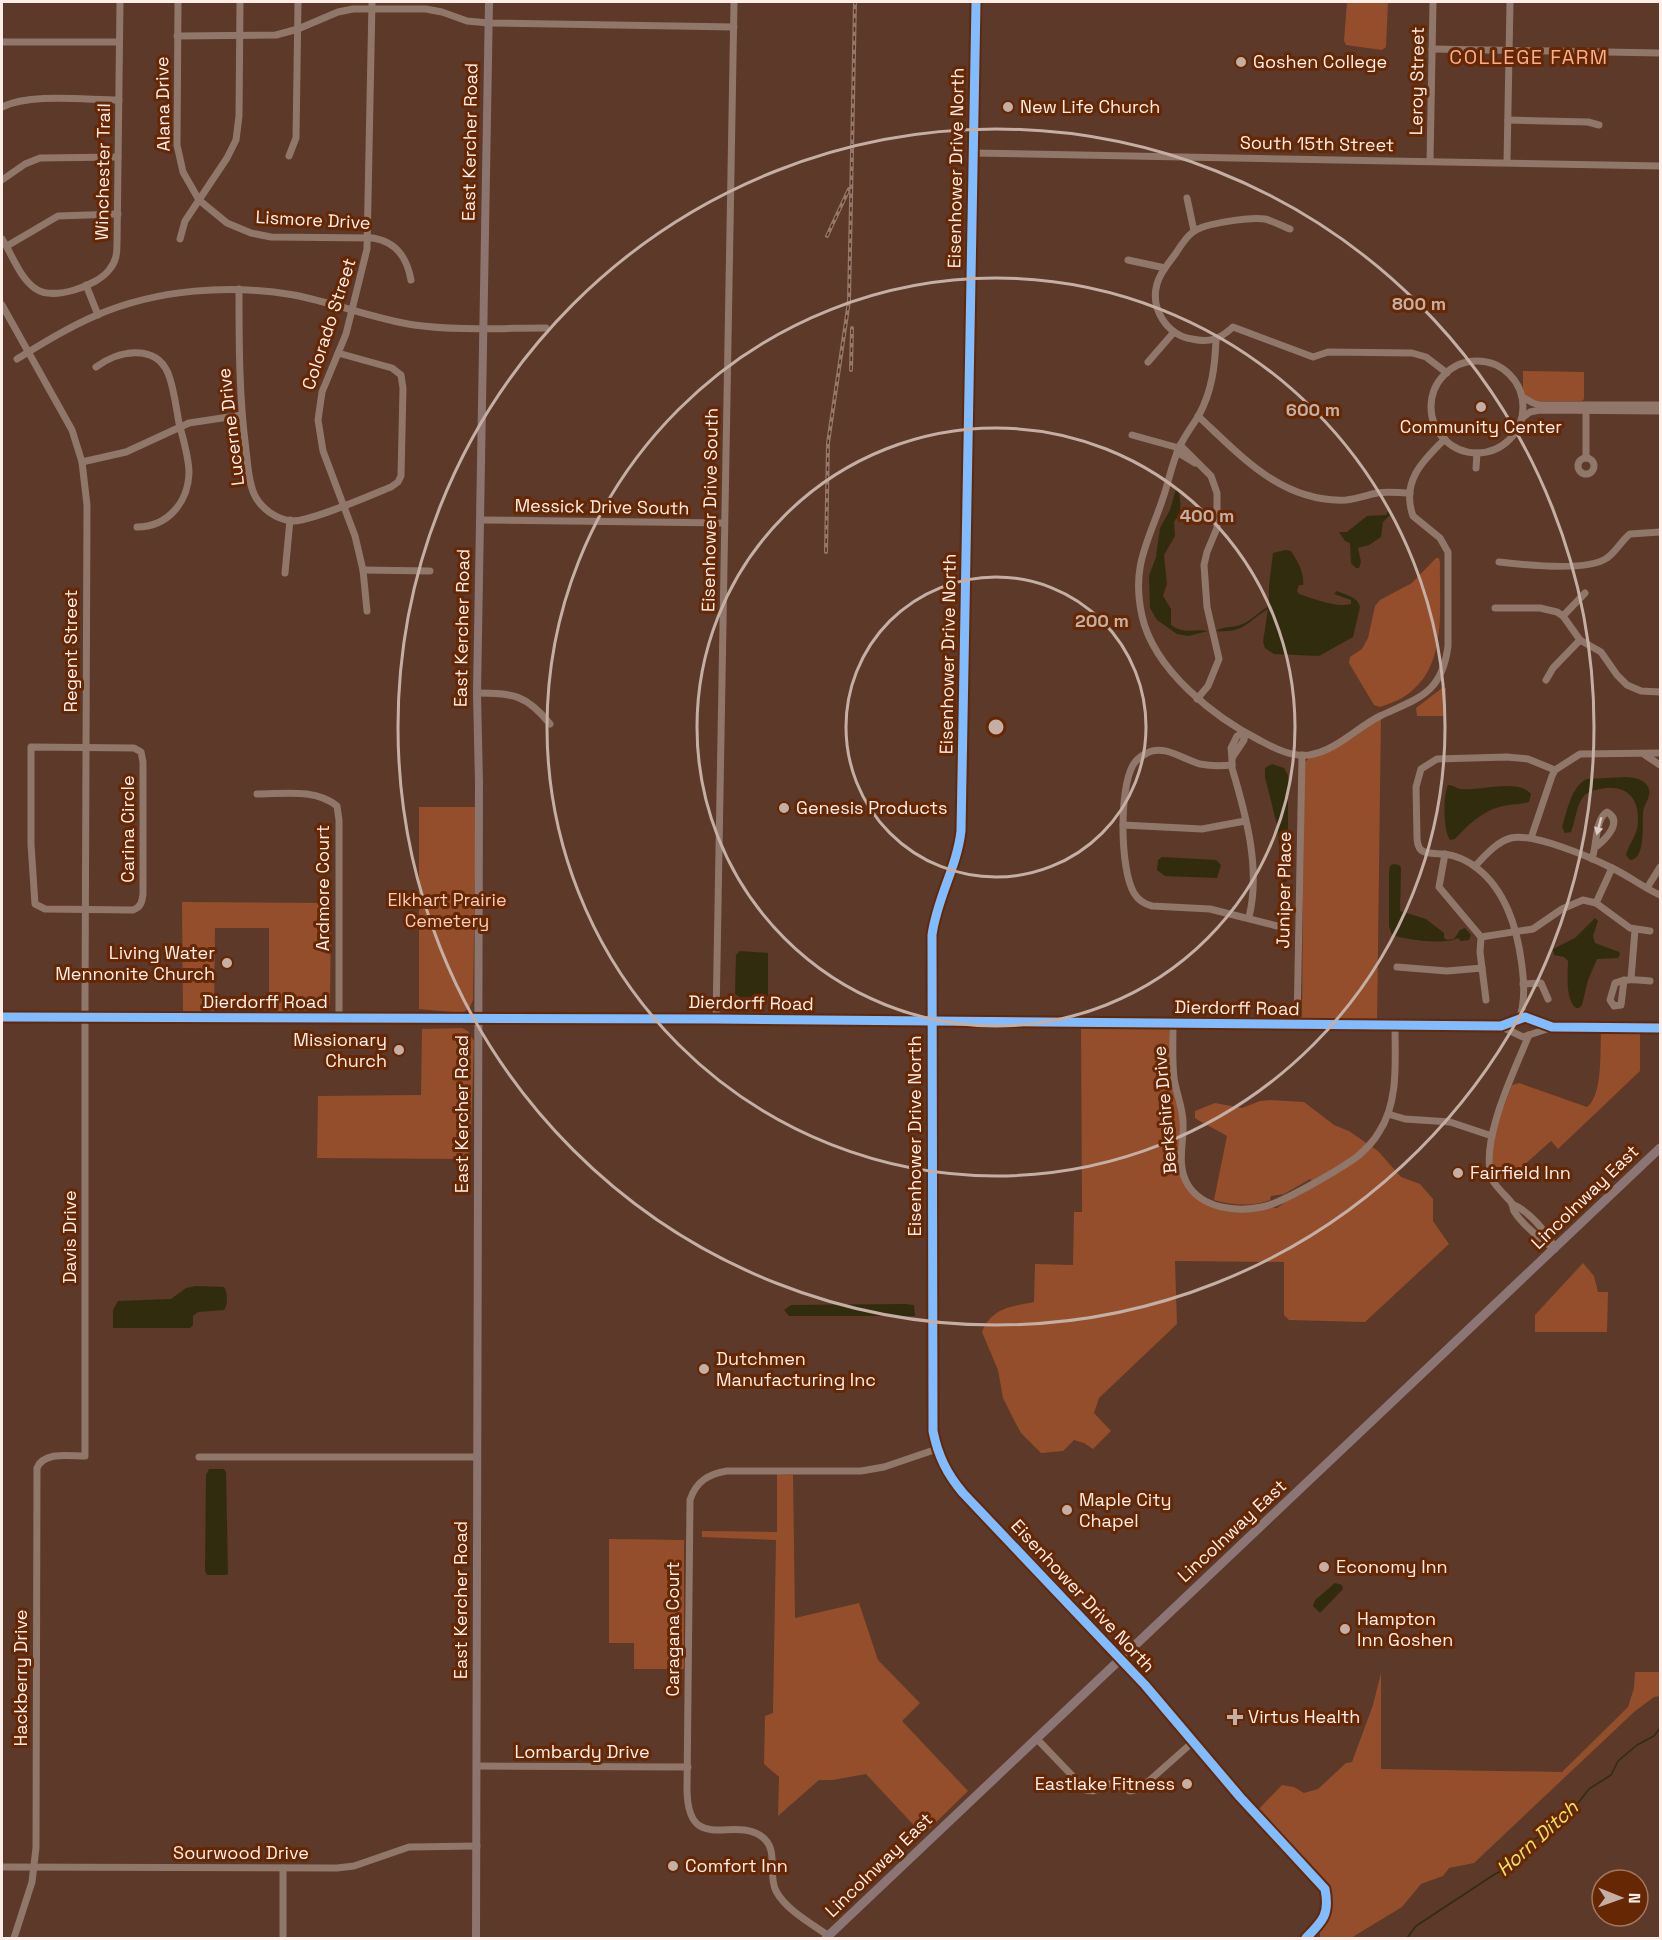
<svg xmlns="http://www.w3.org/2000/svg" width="1662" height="1940" font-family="'Space Grotesk',sans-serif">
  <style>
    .green { fill: #954e2b }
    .water { fill: #322c0f }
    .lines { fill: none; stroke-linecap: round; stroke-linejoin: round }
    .stream { stroke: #322c0f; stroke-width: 1.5 }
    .minor { stroke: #91766a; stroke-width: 7 }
    .major { stroke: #8c746f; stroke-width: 8 }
    .highway { stroke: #8b7575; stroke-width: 9 }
    .rail-casing { stroke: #90786e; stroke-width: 4 }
    .rail { stroke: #662704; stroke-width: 1.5; stroke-dasharray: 4.5; stroke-linecap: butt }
    .cycleway-casing { stroke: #662704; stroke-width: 13 }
    .cycleway { stroke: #80bcff; stroke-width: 9 }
    .oneway { fill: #ddcac2 }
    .ring { fill: none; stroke: #c5afa4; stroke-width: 3 }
    .poi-dot { fill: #c5afa4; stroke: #662704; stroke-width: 2 }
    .labels { text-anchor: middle; stroke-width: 6; stroke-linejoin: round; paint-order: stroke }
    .poi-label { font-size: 18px; fill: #feeee7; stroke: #662704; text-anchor: start }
    .street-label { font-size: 18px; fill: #feeee7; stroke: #662704 }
    .park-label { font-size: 18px; fill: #faccb8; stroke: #662704 }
    .neighbourhood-label { font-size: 20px; letter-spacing: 1.5px; fill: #f9ae8d; stroke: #662704 }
    .water-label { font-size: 20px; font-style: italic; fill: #ede264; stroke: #662704 }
    .centre { fill: #c5afa4; stroke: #662704; stroke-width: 3 }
    .ring-label { font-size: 18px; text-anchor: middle; font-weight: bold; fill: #c5afa4; stroke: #662704; stroke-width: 6; stroke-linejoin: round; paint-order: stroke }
  </style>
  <rect width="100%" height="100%" fill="#5c3928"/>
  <g class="green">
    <polygon points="1347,2 1388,2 1386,47 1382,50 1346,45 1344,41"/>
    <polygon points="1523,371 1584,372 1584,399 1582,401 1539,401 1527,398 1523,391"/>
    <path d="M1436,558H1439L1440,563C1439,610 1449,670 1402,698C1395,702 1387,704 1380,707L1374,705L1349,663L1350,657L1362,649L1368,638L1375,606L1380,600L1412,583Z"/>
    <polygon points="1442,688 1446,688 1446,716 1417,716 1416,708"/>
    <path d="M1381,716L1377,1023L1302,1021L1304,764C1310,752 1366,725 1381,716Z"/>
    <polygon points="419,807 476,807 473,1000 470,1007 463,1013 419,1009"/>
    <polygon points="182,902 331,903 330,1005 323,1009 269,1013 269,928 215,928 214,1013 183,1014"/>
    <path d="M1081,1025L1164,1027L1169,1030L1180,1118L1178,1166L1186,1187L1208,1206L1277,1208L1313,1182L1310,1179L1284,1194L1271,1196L1270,1200C1254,1207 1230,1205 1214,1200L1227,1136L1198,1120L1195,1118V1111L1215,1103L1242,1108L1260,1101L1270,1100L1304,1102L1334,1125L1349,1131L1378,1151L1401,1177L1420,1184L1433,1199V1221L1449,1244L1365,1322L1289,1320L1284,1315V1262L1175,1261L1177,1324L1099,1398L1094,1413L1111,1431L1093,1449L1084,1443L1074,1440L1063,1451L1041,1453L1021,1433L1015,1422L1003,1398L998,1370L982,1332C991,1308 1012,1306 1034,1302L1035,1264L1073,1265L1074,1212H1082Z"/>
    <polygon points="462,1028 468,1031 474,1041 471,1132 468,1132 469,1159 317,1158 318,1096 421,1095 422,1029"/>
    <path d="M1601,1030H1640V1071L1558,1149L1551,1141L1506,1181L1498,1179C1482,1150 1502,1114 1512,1085L1519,1083L1587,1107C1603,1095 1600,1050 1601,1030Z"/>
    <polygon points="1583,1263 1594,1276 1598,1292 1608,1292 1607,1332 1535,1332 1535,1315"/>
    <polygon points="777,1474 793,1475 795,1618 859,1603 878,1660 920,1703 902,1721 968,1791 923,1835 866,1774 833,1780 819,1780 778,1816 779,1777 764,1764 765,1716 773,1713 776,1540 702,1537 702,1531 777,1532"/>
    <polygon points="609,1539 684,1540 684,1669 634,1669 634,1643 609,1643"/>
    <polygon points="1635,1672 1660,1672 1660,1696 1654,1697 1634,1712 1474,1863 1449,1868 1443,1876 1421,1884 1402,1907 1351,1938 1320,1938 1320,1925 1326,1913 1325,1889 1255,1813 1282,1785 1294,1787 1304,1793 1318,1789 1346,1763 1352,1762 1373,1705 1381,1673 1381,1769 1562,1772 1628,1707 1634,1688"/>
  </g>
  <g class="water">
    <path d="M1178,487C1180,491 1181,509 1180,514C1179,516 1175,520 1174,522L1175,536L1164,555L1167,584L1163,596L1171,609V625C1184,635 1195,628 1208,631L1188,636L1177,634L1157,620L1150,608L1149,576L1156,557L1160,528L1170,510L1176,489Z"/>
    <polygon points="1388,511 1390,515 1383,522 1381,537 1369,545 1358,548 1361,562 1359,568 1356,568 1351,563 1350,543 1345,541 1339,532 1347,532 1367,516 1386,515"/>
    <path d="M1285,550L1291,551C1297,560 1305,574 1303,585H1299L1297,591L1299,594C1315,599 1335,608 1351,604V600L1334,594L1337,591C1346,595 1358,597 1360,607L1353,637L1319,656L1274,654L1265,648L1263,642L1268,609C1246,622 1246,633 1216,631C1223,626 1231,628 1240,625C1248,623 1260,611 1269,606V586L1273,553Z"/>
    <polygon points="1272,764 1284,768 1288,775 1288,879 1284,884 1281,879 1278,829 1265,777 1265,768"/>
    <path d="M1627,777C1635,778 1644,779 1648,787C1653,796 1643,804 1643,814C1642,826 1646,859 1630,860L1626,855C1629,843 1638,835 1638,821C1639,795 1623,784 1600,789C1595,790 1590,791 1586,794C1576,802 1576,821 1571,832L1565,833L1562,827C1567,812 1571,786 1587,779Z"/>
    <path d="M1448,785C1453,785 1456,788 1461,789C1481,791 1518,778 1531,794L1529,802C1519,805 1509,804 1499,807C1481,812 1468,825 1455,839L1450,840C1443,830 1443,796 1448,785Z"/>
    <polygon points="1162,857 1216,860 1221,865 1217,878 1165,876 1157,870 1158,860"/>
    <path d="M1393,864L1399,865L1401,868L1400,911L1426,919L1444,933V938L1447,940L1454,939L1460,930L1465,928L1471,935L1469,940L1461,941L1458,938C1446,945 1407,940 1392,935L1389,926V873L1390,866Z"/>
    <path d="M1595,918L1598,921L1593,936L1595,943L1619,952L1620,954L1618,958L1597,959L1588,980L1582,1005L1579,1008H1576C1565,999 1568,975 1568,961L1564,957L1554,955L1553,949L1575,938Z"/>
    <polygon points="740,951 768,953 768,996 766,998 740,997 735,994 736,955"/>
    <path d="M196,1286L224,1287C228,1293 228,1305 224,1310L198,1312L193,1316V1325L190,1328H113V1310L118,1301L171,1299L186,1288Z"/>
    <polygon points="905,1304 914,1305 915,1316 789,1316 784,1310 791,1305"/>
    <polygon points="209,1469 224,1469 226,1472 228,1574 226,1575 207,1575 205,1571 206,1475"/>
    <polygon points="1335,1583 1342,1585 1343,1589 1320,1613 1313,1606 1315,1600"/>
  </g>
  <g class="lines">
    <polyline class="stream" points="1407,1938 1416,1926 1495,1874 1513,1865 1519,1855 1531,1848 1535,1839 1547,1832 1555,1821 1578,1803 1589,1789 1611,1775 1618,1761 1637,1745 1654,1736 1660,1728"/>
    <g class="minor">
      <path d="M178,2L177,145L183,172L199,200L227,223L251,233L271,237L373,238C397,242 407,258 411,280"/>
      <path d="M976,2L961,831C957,867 937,898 932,935L933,1431C938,1456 947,1474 963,1493L1145,1685L1240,1797L1325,1889C1330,1914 1323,1921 1306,1938"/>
      <polyline points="177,36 276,35 298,29 338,12 353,9 426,9 442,12 467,21 489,23 734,27"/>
      <polyline points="2,42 119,42"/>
      <polyline points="1432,49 1660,53"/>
      <path d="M2,107C31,93 85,100 119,100"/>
      <polyline points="1508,120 1588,122 1599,125"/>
      <polyline points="972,153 1660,166"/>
      <polyline points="289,156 296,138 298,2"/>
      <polyline points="1430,161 1433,2"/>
      <polyline points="1507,162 1510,2"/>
      <polyline points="2,180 25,164 40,158 118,157"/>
      <polyline points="1187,198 1194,231"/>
      <path d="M1290,229C1282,226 1273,221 1265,219C1251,217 1204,223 1193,232C1186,237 1181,245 1176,253C1169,263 1160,272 1157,284C1150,309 1167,335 1192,339C1210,343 1220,339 1233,327L1313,357L1328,352L1412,353L1426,357L1447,373"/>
      <path d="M2,239C12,254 20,279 36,289C53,301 97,286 109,270C116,262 117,254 117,244L120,2"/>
      <polyline points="180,239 185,221 227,158 236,140 239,116 240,2"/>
      <polyline points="7,246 58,216 118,214"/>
      <polyline points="1128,260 1165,268"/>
      <polyline points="86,285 98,315"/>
      <path d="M239,289C239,344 239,396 246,450C248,465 248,482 255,496C262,509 276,519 291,521C310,522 371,495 391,487L398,482L401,476L403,388L401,375L392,368L338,353"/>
      <path d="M2,305L72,430L82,462L87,505L85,1003V1456C70,1456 44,1451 37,1468L36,1848L32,1882L14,1938"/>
      <path d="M1216,340C1215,366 1212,391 1199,415C1193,425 1185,435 1180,446C1172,462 1169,481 1163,498C1148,543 1131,566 1142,616C1154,670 1215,718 1261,741C1276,749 1292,757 1309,755C1336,751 1356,728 1380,716C1418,698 1442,694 1448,646V552L1440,538L1413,516C1401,482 1422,461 1445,439"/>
      <path d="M17,359C43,343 69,327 97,315C158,289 230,284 294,295C335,303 374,319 414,325C457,331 503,328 546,328"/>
      <circle cx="1477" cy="407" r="46"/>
      <polyline points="1148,362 1174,332"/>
      <path d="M96,367C117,351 155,343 168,373C174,388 176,407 179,423C183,439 189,457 189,473C188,503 167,527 137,527"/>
      <polyline points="1522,397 1533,403 1540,405 1660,405"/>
      <path d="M1198,416C1241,456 1282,503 1346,500C1357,499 1367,495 1377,493C1388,491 1399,493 1410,493"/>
      <polyline points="1522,418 1530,412 1540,410 1660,411"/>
      <polyline points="1132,435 1179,448"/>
      <polyline points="1180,445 1211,476 1217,493 1217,528 1207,552 1204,565 1207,607 1219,659 1208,686 1197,699"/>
      <polyline points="1177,452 1195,463"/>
      <polyline points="1586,458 1586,407"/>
      <circle cx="1586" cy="466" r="8"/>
      <polyline points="82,462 126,452 189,423 242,415"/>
      <polyline points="1476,468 1477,453"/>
      <polyline points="480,520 724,523"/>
      <path d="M1499,562C1524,565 1587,572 1607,558C1616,552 1621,541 1630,534L1660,532"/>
      <polyline points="363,570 430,571"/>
      <polyline points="285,573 290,520"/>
      <polyline points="1495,608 1540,608 1557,612 1563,616 1580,640 1601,652 1617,675 1627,685 1641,691 1660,692"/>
      <polyline points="367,611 363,570 355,536 323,451 318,420 322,392 346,334 367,249 372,2"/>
      <polyline points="1563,616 1585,593"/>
      <polyline points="1546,680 1553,668 1580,640"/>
      <path d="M477,693C513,693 527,695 550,724"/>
      <polygon points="1245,733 1244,740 1232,758 1231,748 1237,736"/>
      <path d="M31,747L134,748L141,752L143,762V894C142,902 141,907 133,910L45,909L35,904L31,844Z"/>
      <polyline points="1645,755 1660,765"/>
      <path d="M1232,758V768C1246,815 1261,869 1249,917"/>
      <path d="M1232,765C1221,766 1210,766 1200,764C1182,759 1164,744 1147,753C1141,756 1136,760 1133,765C1119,789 1120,870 1134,893C1138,900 1144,904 1152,906L1210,909L1277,926"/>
      <path d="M257,794C283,794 315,788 337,806L339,820V1018"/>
      <polyline points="1123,825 1202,829 1245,821"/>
      <polyline points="1531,838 1552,776 1555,770 1580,754 1660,753"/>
      <polyline points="1445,854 1439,887 1481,937 1533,929 1562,909 1583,900 1596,903 1630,928 1650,931"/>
      <path d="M1592,859C1597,845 1595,819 1607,812C1623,821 1607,838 1597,846"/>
      <path d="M1475,866C1485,856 1496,842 1511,838C1534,833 1590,857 1612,868C1629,876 1644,888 1660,895"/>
      <polyline points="1647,888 1660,867"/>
      <polyline points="1596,903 1612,868"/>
      <polyline points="1481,937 1480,952 1486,1000"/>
      <polyline points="1397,967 1447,971 1482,968"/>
      <polyline points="1631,979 1635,930"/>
      <path d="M1624,980L1621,1005L1614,1006L1610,1000L1615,983C1627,978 1638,980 1650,981"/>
      <polyline points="1523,984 1541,983 1548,999"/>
      <polyline points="2,1017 716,1019 1501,1026 1525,1017 1552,1027 1660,1028"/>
      <polyline points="716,1019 734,2"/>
      <path d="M1519,1019C1530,993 1519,935 1508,910C1501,894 1491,879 1478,869C1469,861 1455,855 1444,854C1437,853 1427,855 1421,850C1418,847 1417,841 1417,837L1416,787L1421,769L1437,759L1507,757L1528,759L1555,770"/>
      <path d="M1173,1024C1173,1042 1172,1060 1174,1078C1176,1093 1183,1107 1183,1123C1184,1143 1176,1166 1188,1185C1203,1209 1237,1212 1262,1207C1281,1204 1342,1168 1358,1156C1366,1149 1374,1141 1379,1132C1399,1102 1395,1060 1395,1026"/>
      <polyline points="1297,1025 1302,755"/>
      <polyline points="1502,1027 1523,1037 1550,1028"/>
      <path d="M1529,1035C1515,1069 1477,1146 1493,1181C1498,1189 1505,1195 1511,1202C1515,1208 1511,1204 1514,1211C1521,1223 1543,1242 1555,1249"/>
      <polyline points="1388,1114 1405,1119 1450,1122 1492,1136"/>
      <path d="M1512,1204C1529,1211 1547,1232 1555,1249"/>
      <polyline points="199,1457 477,1457"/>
      <polyline points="1036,1738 1086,1790 1093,1791 1112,1783 1130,1791 1141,1788 1194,1741"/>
      <polyline points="477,1766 688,1767"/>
      <polyline points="2,1867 337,1868 354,1866 409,1847 477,1846"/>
      <polyline points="283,1868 283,1938"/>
      <path d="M829,1936C812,1924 786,1910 776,1891C767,1873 780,1849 761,1836C733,1816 688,1855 687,1790L690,1500C696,1481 709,1474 727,1471H861L884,1467L937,1449"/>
    </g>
    <polyline class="major" points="476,1938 479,783 477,693 489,2"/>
    <polyline class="highway" points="826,1938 1660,1148"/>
    <g class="rail-casing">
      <g id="rail">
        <polyline points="827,236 849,189"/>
        <polyline points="851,370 852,328"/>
        <polyline points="826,552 828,443 849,301 855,2"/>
      </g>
    </g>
    <use href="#rail" class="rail"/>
    <g class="cycleway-casing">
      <g id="cycleway">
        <path d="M976,2L961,831C957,867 937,898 932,935L933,1431C938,1456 947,1474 963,1493L1145,1685L1240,1797L1325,1889C1330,1914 1323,1921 1306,1938"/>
        <polyline points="2,1017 716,1019 1501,1026 1525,1017 1552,1027 1660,1028"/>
      </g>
    </g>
    <use href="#cycleway" class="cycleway"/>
  </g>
  <defs><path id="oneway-solid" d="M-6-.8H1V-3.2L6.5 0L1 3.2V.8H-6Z" transform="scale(1.5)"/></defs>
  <use class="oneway" href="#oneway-solid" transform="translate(1599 826) rotate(105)"/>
  <g class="ring">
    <circle cx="996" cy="727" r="150"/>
    <circle cx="996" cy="727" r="299"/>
    <circle cx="996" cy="727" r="449"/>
    <circle cx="996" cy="727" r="598"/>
  </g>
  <g class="poi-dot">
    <circle cx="1241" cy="62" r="6"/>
    <circle cx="1008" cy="107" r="6"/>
    <circle cx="1481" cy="407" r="6"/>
    <circle cx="784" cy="808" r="6"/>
    <circle cx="227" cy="963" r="6"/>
    <circle cx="399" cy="1050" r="6"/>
    <circle cx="1458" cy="1173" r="6"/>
    <circle cx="704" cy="1369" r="6"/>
    <circle cx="1067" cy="1510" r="6"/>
    <circle cx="1324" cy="1567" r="6"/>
    <circle cx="1345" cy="1629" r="6"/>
    <path d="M1232 1708h6v6h6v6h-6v6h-6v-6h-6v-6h6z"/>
    <circle cx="1187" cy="1784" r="6"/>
    <circle cx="673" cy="1866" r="6"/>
  </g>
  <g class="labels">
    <g class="poi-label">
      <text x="1253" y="68">Goshen College</text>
      <text x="1020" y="113">New Life Church</text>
      <text x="1481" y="433" text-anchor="middle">Community Center</text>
      <text x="796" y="814">Genesis Products</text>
      <text x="215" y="959" text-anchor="end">Living Water<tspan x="215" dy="21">Mennonite Church</tspan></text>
      <text x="387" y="1046" text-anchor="end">Missionary<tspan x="387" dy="21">Church</tspan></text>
      <text x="1470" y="1179">Fairfield Inn</text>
      <text x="716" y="1365">Dutchmen<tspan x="716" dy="21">Manufacturing Inc</tspan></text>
      <text x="1079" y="1506">Maple City<tspan x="1079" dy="21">Chapel</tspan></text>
      <text x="1336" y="1573">Economy Inn</text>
      <text x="1357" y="1625">Hampton<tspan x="1357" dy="21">Inn Goshen</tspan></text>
      <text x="1248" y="1723">Virtus Health</text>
      <text x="1175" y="1790" text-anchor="end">Eastlake Fitness</text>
      <text x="685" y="1872">Comfort Inn</text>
    </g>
    <g class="street-label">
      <text transform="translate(1417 81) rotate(-89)" y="6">Leroy Street</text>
      <text transform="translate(163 104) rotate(-91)" y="6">Alana Drive</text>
      <text transform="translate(470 142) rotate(-89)" y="6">East Kercher Road</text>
      <text transform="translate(1317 144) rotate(1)" y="6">South 15th Street</text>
      <text transform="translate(956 168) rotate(-89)" y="6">Eisenhower Drive North</text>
      <text transform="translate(103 172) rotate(-89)" y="6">Winchester Trail</text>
      <text transform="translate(313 220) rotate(3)" y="6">Lismore Drive</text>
      <text transform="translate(329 324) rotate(-72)" y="6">Colorado Street</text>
      <text transform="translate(231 427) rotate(-97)" y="6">Lucerne Drive</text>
      <text transform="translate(602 507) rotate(1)" y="6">Messick Drive South</text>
      <text transform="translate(710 510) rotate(-89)" y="6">Eisenhower Drive South</text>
      <text transform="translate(462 628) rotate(-89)" y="6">East Kercher Road</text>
      <text transform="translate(71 651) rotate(-90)" y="6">Regent Street</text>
      <text transform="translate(948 654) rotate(-89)" y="6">Eisenhower Drive North</text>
      <text transform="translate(128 829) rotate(-90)" y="6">Carina Circle</text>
      <text transform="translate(323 888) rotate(-90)" y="6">Ardmore Court</text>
      <text transform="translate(1284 890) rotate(-89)" y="6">Juniper Place</text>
      <text x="265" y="1008">Dierdorff Road</text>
      <text transform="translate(751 1003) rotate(1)" y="6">Dierdorff Road</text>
      <text transform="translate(1237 1008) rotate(1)" y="6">Dierdorff Road</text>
      <text transform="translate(1165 1110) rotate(-95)" y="6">Berkshire Drive</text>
      <text transform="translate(462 1114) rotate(-90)" y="6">East Kercher Road</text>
      <text transform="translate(915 1136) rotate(-90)" y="6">Eisenhower Drive North</text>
      <text transform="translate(1585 1197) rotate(-44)" y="6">Lincolnway East</text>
      <text transform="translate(70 1237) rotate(-90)" y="6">Davis Drive</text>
      <text transform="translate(1232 1531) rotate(-43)" y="6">Lincolnway East</text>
      <text transform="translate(1083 1596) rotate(47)" y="6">Eisenhower Drive North</text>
      <text transform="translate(461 1600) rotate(-90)" y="6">East Kercher Road</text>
      <text transform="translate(673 1629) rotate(-90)" y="6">Caragana Court</text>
      <text transform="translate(21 1678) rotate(-90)" y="6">Hackberry Drive</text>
      <text x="582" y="1758">Lombardy Drive</text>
      <text x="241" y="1859">Sourwood Drive</text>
      <text transform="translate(879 1865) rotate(-44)" y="6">Lincolnway East</text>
    </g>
    <g class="park-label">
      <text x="447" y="906">Elkhart Prairie<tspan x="447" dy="21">Cemetery</tspan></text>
    </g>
    <g class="neighbourhood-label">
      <text x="1529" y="64">COLLEGE FARM</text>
    </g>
    <g class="water-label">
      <text transform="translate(1537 1838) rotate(-42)" y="7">Horn Ditch</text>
    </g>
  </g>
  <circle cx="996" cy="727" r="9" class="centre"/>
  <g class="ring-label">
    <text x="1419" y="310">800 m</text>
    <text x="1313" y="416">600 m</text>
    <text x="1207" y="522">400 m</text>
    <text x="1102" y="627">200 m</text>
  </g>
  <rect width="1662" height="1940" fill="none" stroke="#feeee7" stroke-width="6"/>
  <g transform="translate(1620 1898) rotate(91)"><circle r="28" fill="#662704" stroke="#a3775f" stroke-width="1.5"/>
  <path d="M0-4.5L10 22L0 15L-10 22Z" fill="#c5afa4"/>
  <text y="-9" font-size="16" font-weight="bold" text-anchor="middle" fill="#feeee7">N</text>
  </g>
</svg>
